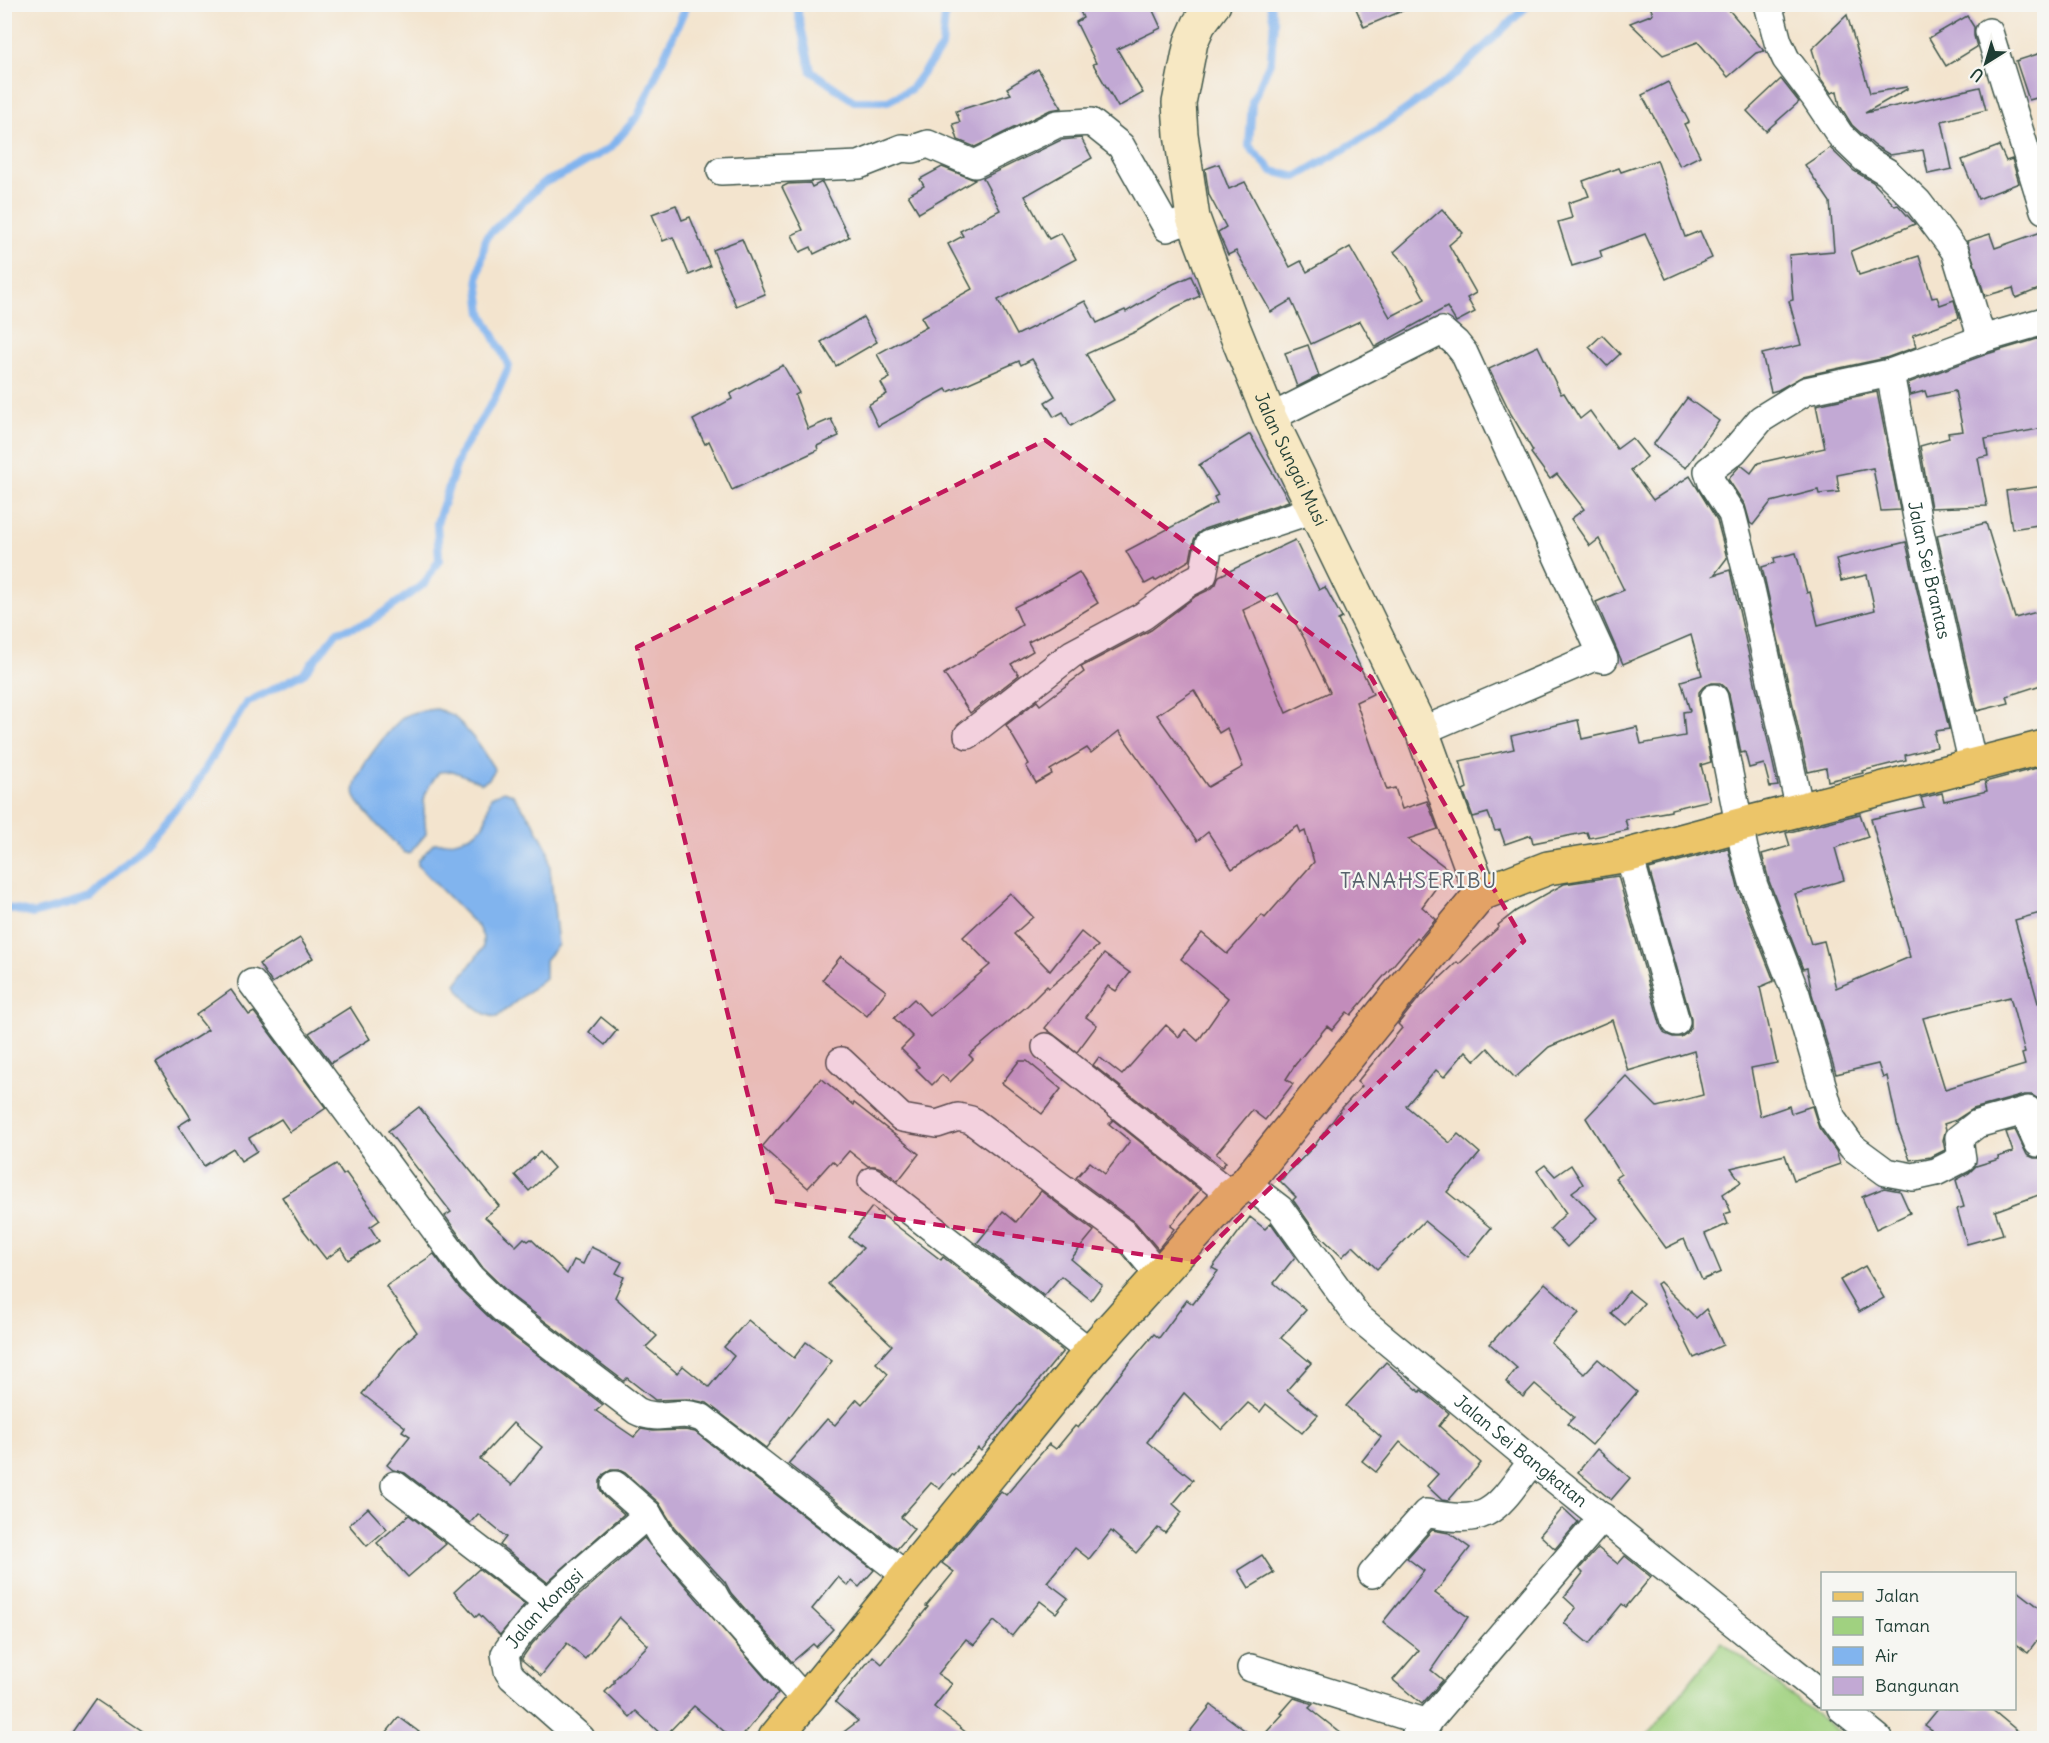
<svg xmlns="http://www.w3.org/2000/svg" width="2049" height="1743" font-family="Delius,sans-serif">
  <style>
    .green { fill: #a0d180; stroke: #60875a; stroke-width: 1.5 }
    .water { fill: #81b4ee; stroke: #507891; stroke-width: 1.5 }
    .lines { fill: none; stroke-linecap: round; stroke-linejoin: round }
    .stream { stroke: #81b4ee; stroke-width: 8 }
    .building { fill: #c2a9d4; fill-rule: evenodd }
    .minor-casing { stroke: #3f564b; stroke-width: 30 }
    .secondary-casing { stroke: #3f564b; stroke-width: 36 }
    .primary-casing { stroke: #3f564b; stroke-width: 36 }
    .minor { stroke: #fff; stroke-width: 27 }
    .secondary { stroke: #f7e8c3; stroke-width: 33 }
    .primary { stroke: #ecc569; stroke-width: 33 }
    .marked { fill: #c2185b; fill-opacity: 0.2; stroke: #c2185b; stroke-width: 4.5; stroke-dasharray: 12 8; stroke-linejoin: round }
    .labels { text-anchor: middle; stroke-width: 4.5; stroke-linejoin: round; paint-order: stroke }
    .street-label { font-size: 18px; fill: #1f3d34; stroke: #f6f6f2 }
    .quarter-label { font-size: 21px; letter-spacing: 1.5px; fill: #58636c; stroke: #f6f6f2 }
  </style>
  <rect width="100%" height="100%" fill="#f6f6f2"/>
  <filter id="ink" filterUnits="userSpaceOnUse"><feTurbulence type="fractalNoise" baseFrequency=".0167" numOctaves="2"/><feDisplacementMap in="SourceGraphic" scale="12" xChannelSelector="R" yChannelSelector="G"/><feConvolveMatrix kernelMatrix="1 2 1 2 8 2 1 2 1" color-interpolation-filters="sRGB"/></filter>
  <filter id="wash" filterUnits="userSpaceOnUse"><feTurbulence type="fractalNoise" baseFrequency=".008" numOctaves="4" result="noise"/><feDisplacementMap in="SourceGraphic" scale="24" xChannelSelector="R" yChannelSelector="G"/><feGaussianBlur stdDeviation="1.35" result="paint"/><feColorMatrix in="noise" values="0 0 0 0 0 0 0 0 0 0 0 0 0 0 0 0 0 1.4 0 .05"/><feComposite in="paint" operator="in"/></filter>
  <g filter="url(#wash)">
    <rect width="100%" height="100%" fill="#f3e4ce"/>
    <polygon class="green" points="1722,1642 1847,1738 1645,1738"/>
    <g class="water">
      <path d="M437,709L454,716L476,741L495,770L488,780L482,783L453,771L439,772C418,799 424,803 426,834L409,854L404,852C393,840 360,811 355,796C349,777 390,727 405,716C413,711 428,710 437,709Z"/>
      <path d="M504,791L512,794L533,822L548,850L558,945L545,960V978L497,1017C479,1016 464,998 456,984L483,948V937L478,927L418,866V861L434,843C450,844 479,837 485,821C488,813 488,805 491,797Z"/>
    </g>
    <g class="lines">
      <g class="stream">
        <polyline points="798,4 798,14 811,71 854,101 888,101 911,89 942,47 946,4"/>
        <polyline points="1270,4 1274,22 1271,60 1252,102 1249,146 1272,171 1296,177 1377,130 1455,75 1529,4"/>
        <polyline points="4,907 33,914 90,898 137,853 191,792 246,703 304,673 337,632 368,623 424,584 439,560 437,523 460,454 495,398 509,366 482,313 478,279 486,237 543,183 572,170 610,148 638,116 687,4"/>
      </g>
    </g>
    <g id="blocks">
      <g class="building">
        <polygon points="1077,4 1150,4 1161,28 1117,49 1143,93 1118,107 1093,64 1096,63 1076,22 1083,18"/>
        <polygon points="1354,4 1416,4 1416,5 1364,27"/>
        <polygon points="1649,4 1724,4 1764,51 1756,53 1728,77 1698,42 1663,55 1630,23 1653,14"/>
        <polygon points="1847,15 1870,93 1907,87 1907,89 1865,113 1980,87 1986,110 1942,121 1952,169 1928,174 1923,150 1890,155 1875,146 1852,125 1840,106 1837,91 1831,93 1821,79 1812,49"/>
        <polygon points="1967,16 1974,27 1974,36 1977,47 1946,66 1929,38"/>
        <polygon points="2044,52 2044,96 2029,100 2016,61"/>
        <polygon points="1038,69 1062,108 1050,110 975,147 958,140 953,124 960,122 956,111 1011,94 1007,88"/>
        <polygon points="1781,79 1799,102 1766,131 1747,111"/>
        <polygon points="1668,82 1689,122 1684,124 1700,156 1680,166 1642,95"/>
        <polygon points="1081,138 1092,158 1025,196 1049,239 1061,233 1076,259 998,300 1017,335 1085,301 1097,323 1125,310 1126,312 1173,284 1191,276 1200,296 1176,307 1137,331 1086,354 1114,400 1071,426 1063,412 1054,417 1045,402 1055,396 1032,359 1021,365 1019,361 948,392 946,389 878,426 868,405 887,394 881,383 890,378 877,354 927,327 921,317 972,289 948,244 963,236 960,231 1000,210 983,178 1061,140"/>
        <polygon points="1999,146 2006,161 2012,159 2019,183 1978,199 1962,160"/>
        <polygon points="1830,148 1854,171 1873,182 1895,206 1898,205 1915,224 1851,251 1859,275 1919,256 1932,298 1937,297 1940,305 1954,300 1959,318 1913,335 1916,347 1886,358 1803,376 1778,390 1771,392 1762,354 1801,345 1789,301 1793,300 1789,255 1834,251 1830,202 1805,165"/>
        <polygon points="1657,160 1685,237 1700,231 1712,258 1666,279 1645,234 1600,251 1602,257 1572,266 1558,222 1572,218 1568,203 1589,196 1583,181 1619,168 1621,172"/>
        <polygon points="1219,164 1229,189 1245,182 1290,267 1301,261 1307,272 1350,247 1390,317 1425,299 1406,265 1394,252 1442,209 1463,233 1449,245 1476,293 1467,298 1475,312 1456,322 1447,307 1375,347 1360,321 1311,344 1291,300 1271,312 1236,251 1228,255 1218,232 1226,227 1209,195 1205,169"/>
        <polygon points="942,167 975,180 919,213 908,195 924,186 920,179"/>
        <polygon points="822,182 849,237 814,254 811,247 800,252 792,235 803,230 782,187 788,184 810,183 812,187"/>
        <polygon points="676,205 682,220 690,217 710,266 689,275 673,237 663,241 652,214"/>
        <polygon points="2044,231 2044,287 2016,298 2013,288 1985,296 1967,241 1990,234 1995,248"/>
        <polygon points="742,239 765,294 736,306 713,250"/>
        <polygon points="863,317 877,342 836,366 821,342"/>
        <polygon points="1602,335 1620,354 1607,366 1589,347"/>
        <polygon points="2044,337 2044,428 1985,439 1988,456 1978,458 1987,506 1931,508 1920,446 1949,438 1948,433 1963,431 1955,391 1927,397 1925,391 1910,395 1908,383 1987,354"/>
        <polygon points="1308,345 1319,376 1297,387 1285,353"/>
        <polygon points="1538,346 1561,394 1564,393 1580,419 1590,411 1617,449 1632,438 1647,457 1631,470 1653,500 1690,476 1717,520 1727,558 1714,575 1730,570 1778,786 1770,787 1764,764 1749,768 1745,752 1741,753 1729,694 1725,687 1720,683 1712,683 1703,687 1699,692 1699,700 1711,762 1701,765 1710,800 1671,809 1671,811 1625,819 1628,830 1589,838 1587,832 1533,843 1531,835 1505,844 1500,830 1495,831 1488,813 1473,817 1463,790 1467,788 1460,761 1514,749 1511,736 1578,720 1582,739 1637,727 1641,744 1685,736 1683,712 1690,711 1681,681 1702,675 1691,635 1623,664 1596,602 1624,590 1599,539 1590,546 1571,519 1584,509 1557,474 1550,479 1531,453 1533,451 1511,414 1489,369"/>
        <polygon points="783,365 799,393 795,395 808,429 831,419 839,436 817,446 818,450 732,490 709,441 705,444 693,420 732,399 730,394"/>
        <polygon points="1877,392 1900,510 1881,511 1873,468 1837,475 1839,492 1819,494 1818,490 1771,502 1753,525 1750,523 1745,505 1728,479 1737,469 1741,465 1751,473 1758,463 1825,448 1816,405"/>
        <polygon points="1687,398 1719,421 1686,468 1653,445"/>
        <polygon points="1250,434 1289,501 1204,529 1197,534 1194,540 1190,560 1155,581 1154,579 1145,584 1126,551 1217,503 1214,497 1218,495 1199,465"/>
        <polygon points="2044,486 2044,524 2012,529 2006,491"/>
        <polygon points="1986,523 2015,618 2044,610 2044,684 2007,696 2009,703 1977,711 1937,535"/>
        <path d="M1295,540L1319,590L1325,587L1342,618L1338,620L1373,694L1356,702L1387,790L1395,788L1402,809L1427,801L1438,829L1408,839L1449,870L1422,907L1436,919L1419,939L1417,937L1351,1015L1347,1012L1332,1030L1327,1026L1295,1065L1286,1079L1293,1084L1265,1120L1252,1110L1216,1154L1226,1162L1222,1167L1093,1065L1099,1057L1122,1075L1166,1025L1179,1037L1185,1029L1198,1041L1228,998L1181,959L1202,933L1227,954L1262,915L1265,918L1314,862L1305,831L1301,833L1298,826L1232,869L1208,832L1197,841L1119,731L1091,753L1087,748L1050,770L1052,774L1036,783L1026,766L1029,764L1006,725L1037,701L1040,705L1084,672L1081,667L1151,630L1196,596L1211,589L1216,584L1219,576ZM1278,593L1305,640L1330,692L1286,713L1243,610ZM1194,690L1219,733L1227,728L1243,767L1208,787L1157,715Z"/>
        <polygon points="1906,542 1949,729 1935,731 1936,734 1934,734 1937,747 1905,755 1906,760 1862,771 1863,773 1828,781 1826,768 1808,772 1762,567 1775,563 1774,558 1796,553 1807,593 1810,592 1818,625 1875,610 1867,575 1841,581 1836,559"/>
        <polygon points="1079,572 1098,603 1059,627 1028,642 1033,651 1011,664 1019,675 970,713 944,674 1022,625 1014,607 1052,588"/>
        <path d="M2044,766V912L2015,920L2038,1003L2044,1002V1119L2041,1101L2032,1095H2024L1973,1109L1956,1120L1944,1124L1946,1129L1943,1140L1945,1150L1931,1157L1910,1160L1898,1128L1887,1076L1883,1078L1878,1064L1836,1074L1812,994L1807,968L1803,969L1769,881L1762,854L1790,846L1786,833L1860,814L1868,837L1835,848L1844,880L1795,894L1811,944L1824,941L1836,988L1910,957L1871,819L1924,807L1921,798L1942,793L1944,801L1987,791L1985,782ZM2010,997L2025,1053L2022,1054L2025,1065L1945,1089L1923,1018Z"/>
        <polygon points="1728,848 1739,892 1774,981 1760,987 1777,1063 1751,1068 1760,1116 1789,1106 1791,1113 1812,1106 1819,1128 1836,1151 1840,1164 1794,1180 1785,1155 1731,1168 1741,1182 1723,1194 1731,1212 1724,1214 1728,1224 1705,1234 1721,1272 1702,1280 1684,1239 1666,1248 1615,1178 1621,1174 1586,1118 1626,1076 1657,1107 1703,1095 1694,1051 1628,1071 1612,1020 1549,1047 1515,1078 1488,1048 1475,1061 1466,1051 1444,1077 1436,1070 1406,1106 1450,1143 1458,1134 1480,1153 1447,1192 1491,1228 1468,1257 1424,1221 1377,1269 1353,1246 1342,1257 1315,1231 1293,1200 1296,1197 1280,1181 1315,1145 1342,1108 1362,1086 1357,1082 1402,1028 1398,1024 1419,998 1457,962 1459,964 1499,927 1498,925 1516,911 1564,884 1618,876 1661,1027 1665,1034 1673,1037 1681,1037 1687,1033 1691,1026 1691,1018 1649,869"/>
        <polygon points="1010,893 1033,917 1014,934 1050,971 1081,932 1098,946 1049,988 1047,986 1027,1006 969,1055 973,1059 950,1082 942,1075 932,1085 916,1069 919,1067 901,1049 913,1037 894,1018 914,999 930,1016 990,965 963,937"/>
        <polygon points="300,938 313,958 272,983 259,964"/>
        <polygon points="1104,954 1130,973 1116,991 1108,986 1086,1017 1097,1025 1077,1052 1045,1028"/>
        <polygon points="841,956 886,991 867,1016 822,980"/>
        <polygon points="231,990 249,1015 254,1012 326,1108 290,1132 281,1119 249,1138 257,1151 241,1161 233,1148 204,1166 178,1126 191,1118 156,1063 208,1030 196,1015"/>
        <polygon points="350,1007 370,1039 331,1063 309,1033"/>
        <polygon points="601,1017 617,1030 605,1045 589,1032"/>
        <polygon points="1019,1061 1027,1061 1061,1089 1042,1114 1002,1083"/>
        <polygon points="821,1078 853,1105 854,1103 919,1154 898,1181 881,1168 875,1166 868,1166 849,1151 837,1165 832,1161 808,1188 762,1147"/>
        <polygon points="419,1107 499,1206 485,1217 516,1246 524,1238 528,1241 531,1239 567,1274 574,1260 583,1264 591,1247 622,1262 616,1273 624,1277 615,1297 657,1336 646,1347 677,1373 683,1366 709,1387 734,1356 724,1347 748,1320 794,1358 806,1342 832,1361 766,1448 707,1403 687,1399 655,1400 627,1378 624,1381 513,1297 483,1268 445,1216 451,1212 388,1131"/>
        <polygon points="1113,1120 1200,1190 1170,1226 1174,1229 1158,1249 1135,1222 1076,1178 1090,1162 1105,1174 1130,1141 1109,1124"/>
        <polygon points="2015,1130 2027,1155 2034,1158 2044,1158 2044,1193 1995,1211 2003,1234 1967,1244 1957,1209 1964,1207 1956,1180 1969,1173 1976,1166 1999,1159 1998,1157 2013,1152 2006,1132"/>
        <polygon points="540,1152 554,1168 529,1191 515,1175"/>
        <polygon points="336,1164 343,1175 346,1173 380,1220 370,1227 379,1241 348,1260 341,1248 326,1259 301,1227 282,1197"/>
        <polygon points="1545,1165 1555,1176 1571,1165 1583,1184 1572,1192 1597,1218 1567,1247 1550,1229 1566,1213 1537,1171"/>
        <polygon points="1884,1188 1900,1191 1910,1213 1876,1229 1862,1197"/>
        <polygon points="1041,1191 1094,1231 1071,1259 1102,1285 1091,1300 1061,1276 1044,1296 977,1243 1003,1211 1016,1222"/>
        <polygon points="872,1207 941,1260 943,1257 1063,1351 981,1451 978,1448 954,1476 952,1474 940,1489 931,1483 901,1517 914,1529 897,1549 788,1464 827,1419 835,1425 857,1399 862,1404 888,1374 876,1363 892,1345 828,1284 863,1248 849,1237"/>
        <polygon points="1250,1217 1265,1229 1271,1223 1295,1257 1274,1283 1306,1310 1281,1338 1311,1363 1287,1390 1318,1415 1302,1433 1266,1404 1260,1412 1248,1403 1222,1430 1184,1393 1147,1442 1193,1480 1173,1504 1182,1512 1165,1533 1158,1528 1136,1553 1111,1531 1089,1559 1075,1548 1047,1582 1068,1598 1056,1613 1040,1601 1012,1636 994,1621 974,1645 966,1639 938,1674 952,1684 934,1707 973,1738 836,1738 858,1721 835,1702 873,1656 882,1664 928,1607 926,1606 954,1572 942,1563 1001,1491 1006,1495 1049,1444 1056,1449 1075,1426 1078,1428 1125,1368 1154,1334 1159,1338 1187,1300 1193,1304 1218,1271 1212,1268"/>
        <path d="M434,1254L460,1289L492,1320L603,1405L596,1411L634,1437L641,1429L653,1431L685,1430L695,1432L874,1570L859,1587L852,1581L848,1586L838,1577L812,1609L833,1629L816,1647L813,1644L792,1662L731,1593L725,1582L674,1527L659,1503L625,1473L619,1470H611L604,1474L600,1481V1489L605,1497L624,1514L547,1582L500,1545L506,1537L478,1514L470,1523L405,1473L393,1470L387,1465L410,1436L402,1431L405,1427L362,1394L402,1345L417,1332L386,1286ZM513,1423L542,1447L512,1485L480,1459Z"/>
        <polygon points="1865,1266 1884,1298 1859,1312 1840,1280"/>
        <polygon points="1660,1282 1696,1318 1706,1309 1723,1345 1694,1358 1657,1284"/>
        <polygon points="1545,1283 1579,1313 1551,1343 1584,1374 1598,1359 1637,1392 1592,1445 1567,1424 1574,1417 1535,1384 1523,1397 1506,1382 1517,1368 1490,1344"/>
        <polygon points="1629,1291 1644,1303 1625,1325 1611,1313"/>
        <polygon points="1386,1362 1420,1392 1421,1390 1449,1413 1439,1426 1481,1463 1448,1501 1442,1500 1427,1486 1438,1474 1400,1442 1376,1472 1362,1461 1381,1437 1346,1406"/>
        <polygon points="1597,1449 1630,1478 1611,1500 1578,1472"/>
        <polygon points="368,1508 387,1529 367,1546 349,1525"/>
        <polygon points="1563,1508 1578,1522 1555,1549 1540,1535"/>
        <polygon points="409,1515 446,1544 408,1577 377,1543"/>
        <polygon points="1432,1530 1449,1533 1470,1548 1435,1593 1468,1617 1431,1670 1443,1680 1422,1704 1393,1680 1419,1650 1383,1622 1424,1571 1407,1558"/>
        <polygon points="644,1538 778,1693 741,1738 732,1738 694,1706 664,1737 636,1711 630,1717 605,1692 614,1683 614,1680 648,1645 619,1617 585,1659 567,1643 541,1676 522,1660 522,1658 532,1644 564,1609"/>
        <polygon points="1598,1548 1618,1564 1625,1556 1651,1577 1626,1607 1622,1604 1589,1644 1564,1623 1576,1608 1564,1597 1583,1573 1579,1569"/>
        <polygon points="1262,1555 1274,1573 1249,1588 1238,1570"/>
        <polygon points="479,1569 525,1604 500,1635 479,1614 476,1617 454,1592"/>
        <polygon points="2014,1588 2044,1611 2044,1632 2028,1653 2014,1643"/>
        <polygon points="1294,1698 1313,1704 1309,1708 1347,1738 1261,1738 1283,1714 1281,1713"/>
        <polygon points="95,1699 153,1738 68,1738"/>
        <polygon points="1211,1705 1255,1738 1185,1738"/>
        <polygon points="1939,1708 1990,1708 2026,1738 1926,1738 1932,1730 1925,1725"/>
        <polygon points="399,1717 427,1738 382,1738"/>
      </g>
    </g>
  </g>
  <g filter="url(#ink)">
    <use href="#blocks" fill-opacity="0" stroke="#3f564b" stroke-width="1.5"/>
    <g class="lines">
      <g class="minor-casing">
        <g id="minor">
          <polyline points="1768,4 1778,42 1786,59 1814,96 1840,135 1865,159 1887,172 1918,202 1955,251 1982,339"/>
          <polyline points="1989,32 2044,210"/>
          <polyline points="721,171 859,165 902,148 913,149 928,144 975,164 1057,124 1091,122 1121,146 1167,228 1193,218"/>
          <path id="s1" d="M1890,373L1918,523L1973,765"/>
          <polyline points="1270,418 1442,331 1456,343 1464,353 1604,659 1594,657 1422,731"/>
          <polyline points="1714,698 1744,849 1754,886 1796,994 1832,1119 1852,1147 1886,1172 1913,1177 1936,1172 1962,1159 1959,1138 1977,1124 2028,1110 2029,1123 2038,1143 2044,1142"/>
          <polyline points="968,735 1072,654 1143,616 1188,583 1203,575 1209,544 1315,509"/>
          <polyline points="1800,810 1751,589 1732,514 1712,483 1708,471 1734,451 1761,419 1806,391 1890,373 1982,339 2044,321"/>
          <polyline points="1629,855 1676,1022"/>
          <path d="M252,983L471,1278L503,1309L637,1411C660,1423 679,1408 702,1418L908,1577"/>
          <polyline points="1046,1047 1231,1195"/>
          <polyline points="841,1061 902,1118 937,1124 958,1117 971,1120 1125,1234 1159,1275"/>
          <polyline points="872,1181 1090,1352"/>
          <path id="s2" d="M1246,1183L1280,1209L1358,1317L1532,1461L1822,1694"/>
          <polyline points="395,1485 549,1603"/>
          <polyline points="615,1485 648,1514 661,1536 713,1593 718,1602 805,1700"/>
          <path d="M1372,1574L1426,1513C1491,1527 1496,1509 1532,1461"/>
          <polyline points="1251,1668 1428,1723"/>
          <polyline points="1841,1708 1878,1738"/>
          <path id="s3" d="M581,1738L512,1677L508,1671L505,1654C541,1600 600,1557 648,1514"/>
          <polyline points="1414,1738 1603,1517"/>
        </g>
      </g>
      <g class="secondary-casing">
        <g id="secondary">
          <path id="s4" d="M1214,4L1199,24L1191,42L1179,103L1181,134L1193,218L1234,329L1270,418L1422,731L1481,894"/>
        </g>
      </g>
      <g class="primary-casing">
        <polyline id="primary" points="775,1738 1090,1352 1231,1195 1246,1183 1403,988 1481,894 1548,868 1629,855 1740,825 2044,747"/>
      </g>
      <use href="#minor" class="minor"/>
      <use href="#secondary" class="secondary"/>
      <use href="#primary" class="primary"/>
    </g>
  </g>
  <path class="marked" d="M1045,440L1371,677L1524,941L1194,1262L774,1201L637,647Z"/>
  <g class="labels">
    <g class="street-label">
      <text dy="6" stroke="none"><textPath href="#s4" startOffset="483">Jalan Sungai Musi</textPath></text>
      <text dy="6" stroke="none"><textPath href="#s1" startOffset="201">Jalan Sei Brantas</textPath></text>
      <text dy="6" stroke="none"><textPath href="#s2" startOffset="387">Jalan Sei Bangkatan</textPath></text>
      <text dy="6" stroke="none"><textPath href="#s3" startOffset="177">Jalan Kongsi</textPath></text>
    </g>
    <g class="quarter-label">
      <text x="1419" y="888">TANAHSERIBU</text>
    </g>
  </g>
  <rect width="2049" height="1743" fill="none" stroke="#f6f6f2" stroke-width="24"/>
  <rect x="1821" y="1572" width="195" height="138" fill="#f6f6f2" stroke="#a0aca6" stroke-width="1.5"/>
  <rect x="1833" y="1592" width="30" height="9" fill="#ecc569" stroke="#a0aca6" stroke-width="1.5"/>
  <text x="1875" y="1602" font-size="18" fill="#1f3d34">Jalan</text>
  <rect x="1833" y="1617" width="30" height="18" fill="#a0d180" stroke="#a0aca6" stroke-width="1.5"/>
  <text x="1875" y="1632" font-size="18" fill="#1f3d34">Taman</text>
  <rect x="1833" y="1647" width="30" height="18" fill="#81b4ee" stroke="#a0aca6" stroke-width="1.5"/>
  <text x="1875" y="1662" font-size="18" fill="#1f3d34">Air</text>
  <rect x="1833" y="1677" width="30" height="18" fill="#c2a9d4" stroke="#a0aca6" stroke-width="1.5"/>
  <text x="1875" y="1692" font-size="18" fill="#1f3d34">Bangunan</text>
  <g transform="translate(1986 63) rotate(217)" stroke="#f6f6f2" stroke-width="4.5" paint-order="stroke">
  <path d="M0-4.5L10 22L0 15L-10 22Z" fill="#1f3d34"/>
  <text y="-9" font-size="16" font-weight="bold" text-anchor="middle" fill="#1f3d34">U</text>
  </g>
</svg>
